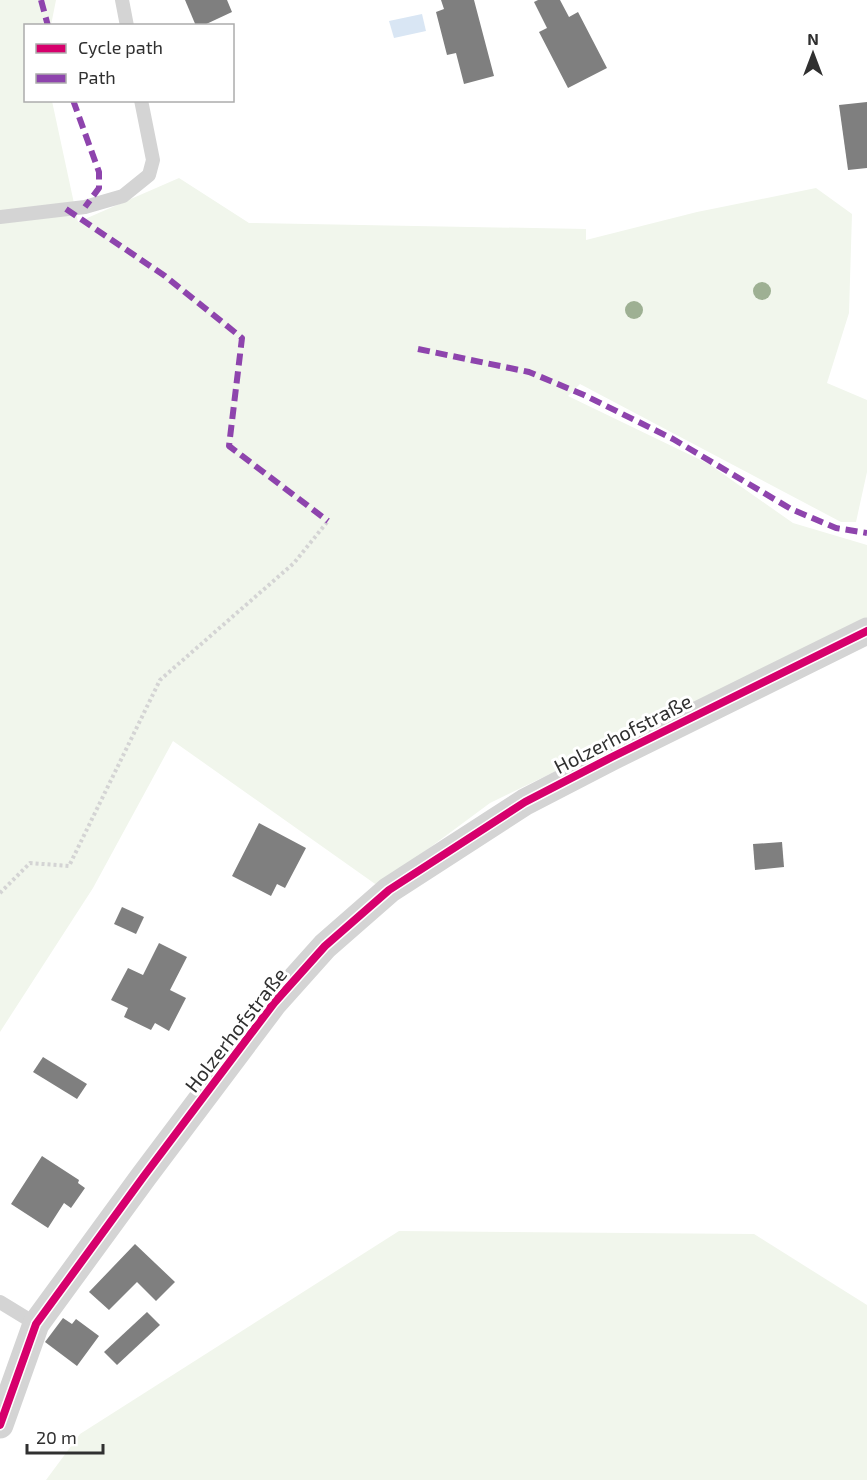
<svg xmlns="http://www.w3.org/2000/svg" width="867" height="1480" font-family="'Exo 2',sans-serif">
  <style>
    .green { fill: #f1f6ec }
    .water { fill: #d9e6f4 }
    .building { fill: #7f7f7f }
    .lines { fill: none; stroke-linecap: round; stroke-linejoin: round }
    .path { stroke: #d4d4d4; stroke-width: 4; stroke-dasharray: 3 3; stroke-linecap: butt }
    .service { stroke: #d4d4d4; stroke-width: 14 }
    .minor { stroke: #d4d4d4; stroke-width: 27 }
    .quiet { stroke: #8e44ad; stroke-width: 6; stroke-dasharray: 12 6; stroke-linecap: butt }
    .cycleway-casing { stroke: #fff; stroke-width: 11 }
    .cycleway { stroke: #d6006c; stroke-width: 8 }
    .tree { fill: #9eb093 }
    .labels { text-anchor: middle; stroke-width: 6; stroke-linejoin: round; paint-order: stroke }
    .street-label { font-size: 20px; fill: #303030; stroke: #fff }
  </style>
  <rect width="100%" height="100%" fill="#fff"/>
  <g class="green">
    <polygon points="0,0 56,0 51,25 26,26 26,100 52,101 78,222 179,178 249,223 586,229 586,240 697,212 816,188 852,214 849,313 827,383 867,400 867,472 856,522 841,522 580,384 568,396 709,464 793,523 867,545 867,620 490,803 378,886 173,741 93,888 0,1032"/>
    <polygon points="399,1231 754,1234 867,1305 867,1480 46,1480 80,1434"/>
  </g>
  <polygon class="water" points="422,14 426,31 394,38 389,21"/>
  <g class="building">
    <polygon points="185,0 227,0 232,12 202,26 196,26"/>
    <polygon points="441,0 474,0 494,76 464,84 456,53 447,55 436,12 444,9"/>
    <polygon points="538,0 560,0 569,17 578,12 607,68 568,88 539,32 547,28 534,2"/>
    <polygon points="867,102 867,168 848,170 839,105"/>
    <polygon points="259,823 306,848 285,888 277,884 271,896 232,876"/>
    <polygon points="782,842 784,867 755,870 753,844"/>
    <polygon points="122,907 144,917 136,934 114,924"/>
    <polygon points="159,943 187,957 170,990 186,998 169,1031 155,1023 151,1030 124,1017 128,1008 111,1000 128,968 143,975"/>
    <polygon points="43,1057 87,1084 77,1099 33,1072"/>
    <polygon points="42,1156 79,1180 78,1183 85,1188 71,1208 64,1203 48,1228 11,1204"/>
    <polygon points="135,1244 175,1282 156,1301 137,1282 109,1310 89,1292"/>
    <polygon points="147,1312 160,1325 117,1365 104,1352"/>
    <polygon points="63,1318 72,1324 76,1319 99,1336 77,1366 45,1342"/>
  </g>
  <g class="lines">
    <polyline class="path" points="0,893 30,863 69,866 160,680 294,563 328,521"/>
    <g class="service">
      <polyline points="122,0 127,26"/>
      <polyline points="0,217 85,207 123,196 149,175 153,160 141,100"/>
      <polyline points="0,1302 36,1324"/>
    </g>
    <polyline class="minor" points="0,1425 36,1324 144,1176 274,1003 325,946 389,890 525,802 612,757 867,631"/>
    <g class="quiet">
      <polyline points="41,0 48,26"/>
      <polyline points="73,100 99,172 99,188 85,207"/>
      <polyline points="66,209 165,276 242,338 229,446 328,521"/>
      <polyline points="418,349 529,372 584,395 673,439 791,509 836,528 867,533"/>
    </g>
    <g class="cycleway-casing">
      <polyline id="cycleway" points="0,1425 36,1324 144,1176 274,1003 325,946 389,890 525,802 612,757 867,631"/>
    </g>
    <use href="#cycleway" class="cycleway"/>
  </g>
  <g class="tree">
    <circle cx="762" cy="291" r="9"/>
    <circle cx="634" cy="310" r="9"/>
  </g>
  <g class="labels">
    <g class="street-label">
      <text transform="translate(623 734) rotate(-27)" y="7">Holzerhofstraße</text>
      <text transform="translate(236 1030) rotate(-52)" y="7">Holzerhofstraße</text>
    </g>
  </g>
  <rect x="24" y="24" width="210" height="78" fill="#ffffff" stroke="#acacac" stroke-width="1.5"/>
  <rect x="36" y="44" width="30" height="9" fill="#d6006c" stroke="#acacac" stroke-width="1.5"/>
  <text x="78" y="54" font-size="18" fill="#303030">Cycle path</text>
  <rect x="36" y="74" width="30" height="9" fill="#8e44ad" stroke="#acacac" stroke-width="1.5"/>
  <text x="78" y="84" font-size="18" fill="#303030">Path</text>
  <g transform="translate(813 54)" stroke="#ffffff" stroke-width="4.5" paint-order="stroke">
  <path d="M0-4.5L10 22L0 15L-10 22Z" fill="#303030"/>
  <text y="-9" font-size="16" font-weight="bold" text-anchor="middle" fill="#303030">N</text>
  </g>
  <path d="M27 1444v9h76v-9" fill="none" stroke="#303030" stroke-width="3"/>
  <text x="36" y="1444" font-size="18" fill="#303030" stroke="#ffffff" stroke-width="4.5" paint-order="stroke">20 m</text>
</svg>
